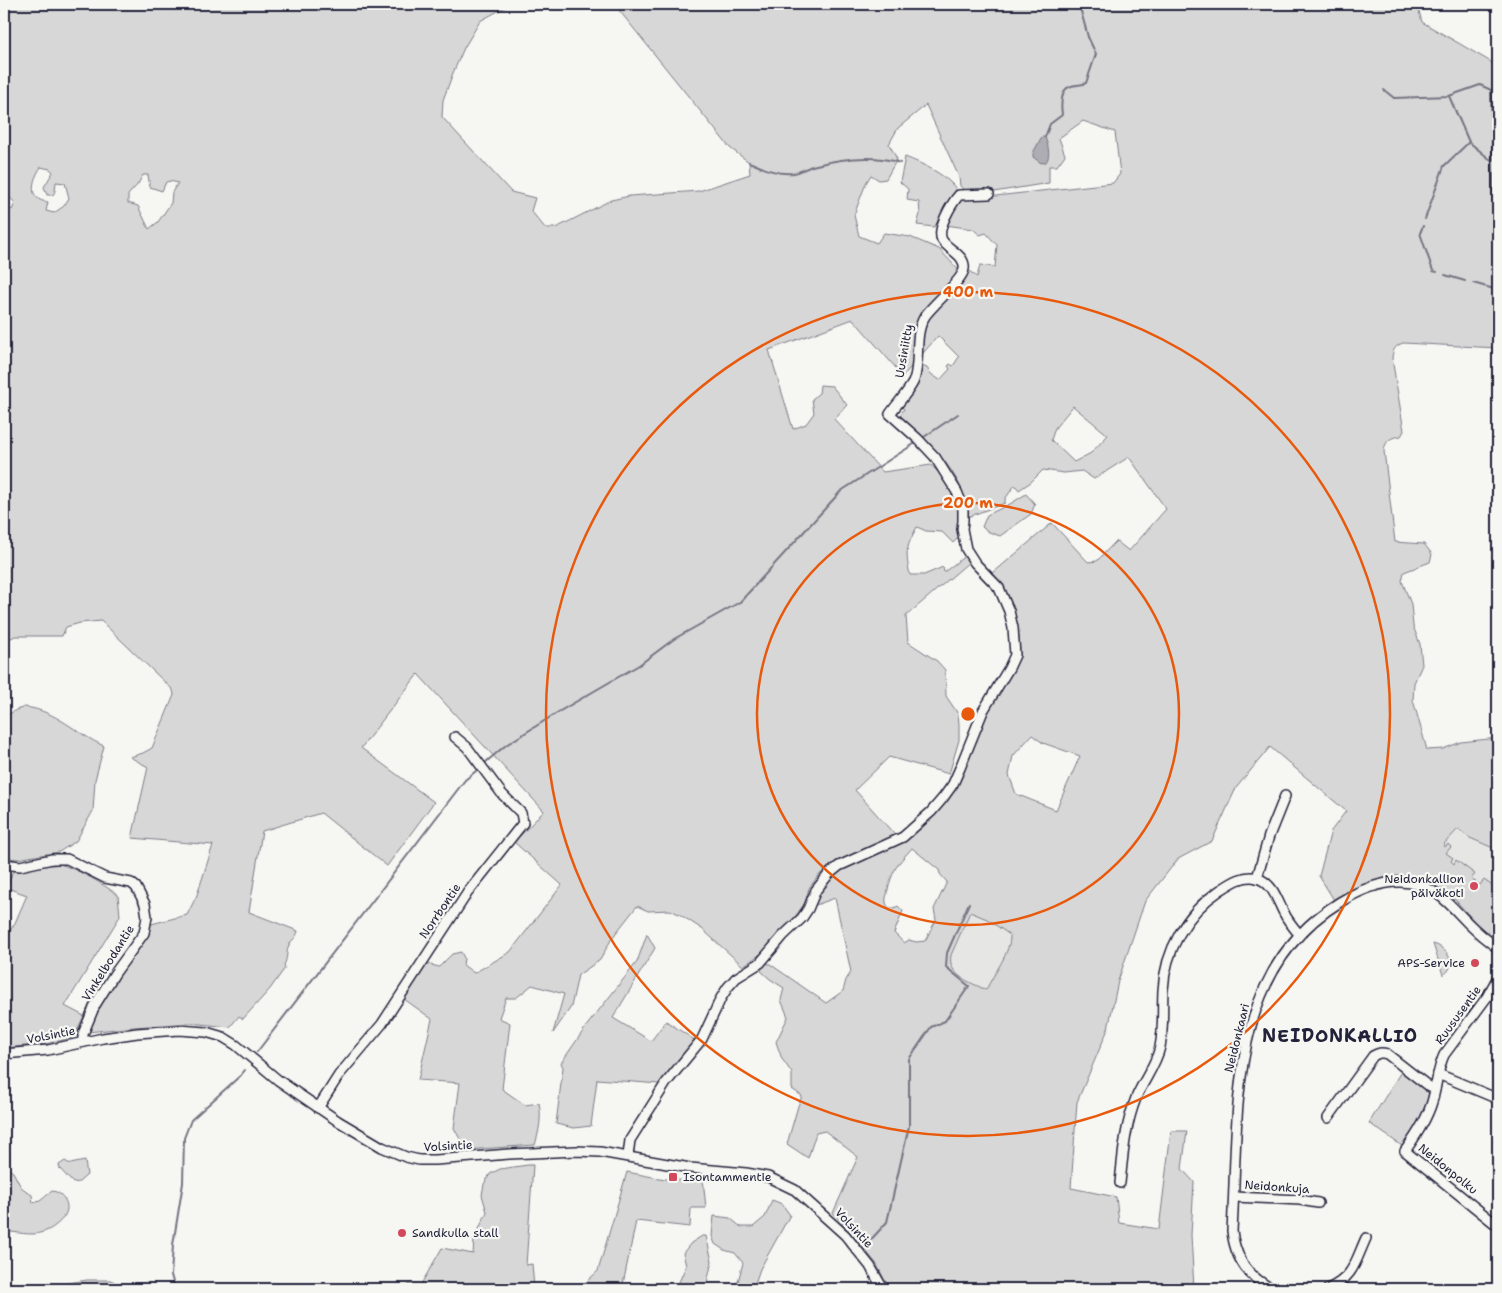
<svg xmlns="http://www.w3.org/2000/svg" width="1502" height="1293" font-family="'Shantell Sans',sans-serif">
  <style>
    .built { fill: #e6e6e4 }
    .green { fill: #d7d7d7; stroke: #7c7c89; fill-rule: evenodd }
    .water { fill: #adadb3; stroke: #757583 }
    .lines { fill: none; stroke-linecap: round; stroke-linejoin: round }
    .stream { stroke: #757583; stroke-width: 2 }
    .minor-casing { stroke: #22223b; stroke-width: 12 }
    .minor { stroke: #f6f6f2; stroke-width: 9 }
    .ring { fill: none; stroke: #e8590c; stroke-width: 2.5 }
    .poi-dot { fill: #d1495b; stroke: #f6f6f2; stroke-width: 2 }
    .labels { text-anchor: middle; stroke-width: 4.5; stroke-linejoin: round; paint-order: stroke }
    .street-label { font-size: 12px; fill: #22223b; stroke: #f6f6f2 }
    .poi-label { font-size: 12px; fill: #22223b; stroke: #f6f6f2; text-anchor: end }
    .district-label { font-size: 18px; font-weight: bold; letter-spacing: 1px; fill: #22223b; stroke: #f6f6f2 }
    .centre { fill: #e8590c; stroke: #f6f6f2; stroke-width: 2.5 }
    .ring-label { font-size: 15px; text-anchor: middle; font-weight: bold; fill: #e8590c; stroke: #f6f6f2; stroke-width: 4.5; stroke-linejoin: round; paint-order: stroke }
  </style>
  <rect width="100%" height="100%" fill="#f6f6f2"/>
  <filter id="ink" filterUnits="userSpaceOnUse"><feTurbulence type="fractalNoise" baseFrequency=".02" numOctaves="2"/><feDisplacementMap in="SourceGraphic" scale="10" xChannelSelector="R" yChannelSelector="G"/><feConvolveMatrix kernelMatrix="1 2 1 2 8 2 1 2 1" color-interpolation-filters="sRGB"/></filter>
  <g filter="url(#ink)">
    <g class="built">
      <polygon points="1458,829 1470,838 1498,850 1498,942 1493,938 1498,931 1438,859 1444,844"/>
      <polygon points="970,912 987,919 1010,935 1010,941 1006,954 987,990 961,978 955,973 949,962 951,955"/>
    </g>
    <g class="green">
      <path d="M4,4H511L480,21L464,48L453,73L443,100L442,117L511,192L535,198L531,211L546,229L558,227L611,200L630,196L699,191L750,174L749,162L730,148L614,4H1417L1422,22L1498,66V348L1403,343C1395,346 1393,349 1392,358L1404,431L1401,436C1390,438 1386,439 1384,451L1395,542L1424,544L1432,554L1430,562L1404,572L1402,581L1411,604L1413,626L1420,644L1422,665L1414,683L1413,700L1427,750L1443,749L1461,742L1498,738V850L1470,838L1458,829L1444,844L1445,847L1448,844L1451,847L1446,853L1453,858L1451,861L1454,864L1456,860L1475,874L1471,879L1480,885L1484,880L1497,889L1494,892L1498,893V930L1493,938L1476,923L1450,894L1414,876H1390L1353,890L1334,900L1319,876L1331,831L1346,811L1270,747L1236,788L1212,841L1178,859L1145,901L1118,981L1108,1029L1077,1102L1071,1188L1116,1197L1119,1223L1159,1229L1171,1131H1187L1182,1169L1194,1182L1191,1235L1194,1289H889L876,1263L833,1213L858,1157L825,1131L816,1133L808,1158L787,1144L798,1106L802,1096L792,1089V1073L782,1059L776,1042L788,1017L781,1000L784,988L770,979L761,971L764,963L770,964L826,1003L843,991L846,980L851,972L835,898L813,906L822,885L839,870L934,814L986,712L1017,661L1014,617L1004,589L993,573L1052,523L1088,562L1097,561L1116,541L1129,551L1166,509L1129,457L1094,479L1082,471L1064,473L1043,470L1031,482L1019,490L1015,485L1005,499V503L970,516L965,515C964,504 963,490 957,480C944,456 921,435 899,417L904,409L900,406L919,365L927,368L931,374L940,380L950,369L948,366L950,364L953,366L959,357L938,336L903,376L853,319L769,350L793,429L806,424L814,413L812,399L819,393L820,385L832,386L847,405L834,419L883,472L931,465L947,481L959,504V537L953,543L942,532L926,531L917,527C906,547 905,552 910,575H924L943,567L944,572L965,556L969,562L906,616L908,642L937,661L945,670L946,696L958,714L959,724V740L949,774L889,757L855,790L895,835L837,862L820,874L809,888L805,903L794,918L762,953L743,966L702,929L679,914L670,910L648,911L637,906L612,938L600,960L578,975L571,1007L553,1033L564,994L532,985L516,998H506L499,1018L510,1023L502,1089L525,1105L539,1103C542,1117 539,1132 535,1145L466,1150L454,1128L460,1083L418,1080L432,1019L404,999L424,963L439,967L452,954L461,952L464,958L463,965L474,973L510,952L562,885L514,842L544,811L418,674L361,748L434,802L387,866L321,813L262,831L249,912L298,931C296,939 292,939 289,945C286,951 288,958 284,965L285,968L270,989L243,1019L239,1016L230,1027L190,1023L134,1027L88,1032L90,1024L151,924L187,915L197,895L213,845L132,838L148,767L130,757L143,753L152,748L174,695L173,690L101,621L80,623L66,627L62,636H15L4,642V203L12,210L15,203L4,191ZM926,105L959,177L960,186L965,191L994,192L1049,183V166H1057L1065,155L1059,138L1083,121L1115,132L1120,174L1113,183L987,197C955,196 960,198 946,225L973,229L980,235L986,233L997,245L995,267L980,265L977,277L968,270L964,276L939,249L910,237L884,233L877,243L859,236L854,215L866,183L871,175L879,180L886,179L897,159L889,144L898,128ZM41,167L50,169L53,172L44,187L47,195H53L55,191L56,182L65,183L69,198L64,206L54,213L46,211L48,202C27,200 32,180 41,167ZM143,175H148L150,187L162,191L166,182L170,181L178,183L172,192L171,203L158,222L149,229L138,206L128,203V195L138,184ZM1073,406L1108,435L1091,453L1074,462L1051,440L1055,428ZM1032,735L1043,743L1080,756L1056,810L1016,794L1009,775L1013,756ZM912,848L939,870L940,874L947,882L934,909L936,920L925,941L916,942L909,940L904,943L894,933L903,911L898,906L894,908H889C883,901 887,897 888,889C894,867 897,865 912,848ZM970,912L987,919L1010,935C1011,952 994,973 986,990C971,982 947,976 951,955Z"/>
      <path d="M905,157C921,163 947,175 956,189L949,206L934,227L917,225L920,214L919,202L907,200L908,189L900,182Z"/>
      <polygon points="1026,494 1035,504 1031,514 1000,536 989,532 982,527 987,515 1010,504"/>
      <path d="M25,707C57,711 75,733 104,746L95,780L93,811L76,841L59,852L17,859L4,857V717L16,710Z"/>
      <path d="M60,864C81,871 100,882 118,895L120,916L65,1006L84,1016L73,1038L46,1044L4,1048V940L15,923L27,895L7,888L13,870Z"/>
      <polygon points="647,934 655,948 613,1018 651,1041 666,1021 696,1041 659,1084 597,1079 591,1126 574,1128 556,1124 563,1067 561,1063 588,1024 637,962"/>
      <path d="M1433,944C1447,947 1459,966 1443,975Z"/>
      <polygon points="1402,1070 1431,1093 1422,1117 1405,1148 1369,1123"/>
      <polygon points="65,1161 70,1164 85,1161 87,1175 79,1182 73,1183 60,1169 59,1165"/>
      <path d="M528,1165H533L526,1265L532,1264L534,1288H563L584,1284L598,1271L627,1172C653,1177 677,1183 703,1179L706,1208H691L690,1227L636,1221L622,1289H406L409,1284L420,1286L442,1248L473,1254L474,1239L487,1212L482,1195L484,1184L490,1174L500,1169Z"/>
      <path d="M6,1167L13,1172L21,1187L32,1195L33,1203L40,1201L52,1191C63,1192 71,1205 65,1215C61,1222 51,1230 43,1232C30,1237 17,1231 4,1232V1168Z"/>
      <polygon points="772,1200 782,1204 790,1215 760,1269 753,1289 736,1289 743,1263 735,1253 724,1250 715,1244 712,1236 714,1216 730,1218 741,1227 753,1227 765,1217"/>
      <polygon points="702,1236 706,1236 712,1261 707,1283 711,1289 676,1289 686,1266 683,1253 691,1243"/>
      <polygon points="87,1280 110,1280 132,1289 31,1289"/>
    </g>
    <path class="water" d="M1043,137H1045C1048,145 1051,156 1046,162L1041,163L1033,157V153L1041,138Z"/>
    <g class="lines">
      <g class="stream">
        <polyline points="1384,90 1394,98 1449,96 1480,85 1491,90"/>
        <polyline points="1449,96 1469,142 1492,161"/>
        <path d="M1045,137L1050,124L1062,115C1061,108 1060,90 1069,87C1074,84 1080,86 1086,83L1096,54L1088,37L1079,4"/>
        <path d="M749,162C763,168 778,175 794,173C800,172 806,168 812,166C839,159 873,154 900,163"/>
        <polyline points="1425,219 1444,166 1469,142"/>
        <polyline points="1423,226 1420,233 1433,271 1437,272"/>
        <polyline points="1494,227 1491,90 1498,92"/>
        <polyline points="1494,236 1494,252"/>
        <polyline points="1494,259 1495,318"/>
        <polyline points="1445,275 1465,281"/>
        <polyline points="1473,283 1494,289"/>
        <polyline points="1496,325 1497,346"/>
        <polyline points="1498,353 1498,355"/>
        <polyline points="924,437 958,414"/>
        <polyline points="486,762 506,745 560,711 639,665 674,639 740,602 841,491 914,444"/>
        <polyline points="257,1052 465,780 476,771"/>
        <polyline points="867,1244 887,1222 909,1126 909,1059 931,1027 945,1021 969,986 946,967 947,953 969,903"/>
        <polyline points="175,1289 171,1275 173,1245 183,1183 184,1138 191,1120 241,1075 245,1070"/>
      </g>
      <g class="minor-casing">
        <g id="minor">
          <polyline points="1497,4 1498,5"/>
          <polyline points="4,864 20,866 52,859 67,859 105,878 131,883 136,887 145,904 147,917 144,933 115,973 95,1005 83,1034 83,1042"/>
          <polyline points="1257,878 1269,836 1285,796"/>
          <path d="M1498,977L1487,997L1444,1055C1437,1070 1437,1086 1432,1102C1427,1119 1416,1136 1405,1151L1498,1226"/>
          <polyline points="4,1054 48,1050 103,1038 137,1033 179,1030 206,1032 223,1037 236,1045 278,1080 338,1121 382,1147 406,1157 419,1160 436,1160 509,1154 576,1151 600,1152 690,1168 746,1173 768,1177 795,1190 845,1235 870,1266 883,1289"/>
          <polyline points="1438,1074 1498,1099"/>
          <polyline points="318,1108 339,1075 382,1024 468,892 523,823 521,813 502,794 467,747 455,737"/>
          <path d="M1328,1118L1373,1056C1378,1053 1381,1052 1387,1054L1428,1086L1435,1089"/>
          <path d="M628,1156L630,1140L666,1083L702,1039L721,998L728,987L736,978L760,963L783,936L802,918L808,909L816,890L829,874L839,866L903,837L931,812L943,798L953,784L960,768L983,711L1009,668L1015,655L1013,628L1009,611L999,588L975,563L966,549L962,529L963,521V507L957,492L935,457L918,439L890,414C896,405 911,389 914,380C921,360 913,335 925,316C933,304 963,280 964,269C966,255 948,250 942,240C936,229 952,203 959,195L989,194"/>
          <path d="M1120,1183C1123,1154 1125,1126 1136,1098C1143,1081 1156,1065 1160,1047C1164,1027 1162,1009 1163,990C1165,951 1186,913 1219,891C1230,884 1243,874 1257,878C1273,883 1277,900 1284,913C1288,921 1293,927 1299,934"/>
          <polyline points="1234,1197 1300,1200 1318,1203"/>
          <path d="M1273,1289C1249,1278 1235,1258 1232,1231C1239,1115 1225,972 1340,902C1363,888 1392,876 1419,885C1441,892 1453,908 1469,924C1478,933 1488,941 1498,948"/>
          <path d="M1328,1289C1354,1277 1355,1262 1366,1238"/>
        </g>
      </g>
      <use href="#minor" class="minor"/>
    </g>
  </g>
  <g class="ring">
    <circle cx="968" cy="714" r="211"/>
    <circle cx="968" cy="714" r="422"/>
  </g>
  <g class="poi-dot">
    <circle cx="1474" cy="886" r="5"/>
    <circle cx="1475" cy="963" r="5"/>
    <rect x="668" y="1172" width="10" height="10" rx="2.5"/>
    <circle cx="402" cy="1233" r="5"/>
  </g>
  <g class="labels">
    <g class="street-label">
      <text transform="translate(904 351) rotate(-80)" y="4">Uusiniitty</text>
      <text transform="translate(440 911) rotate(-56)" y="4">Norrbontie</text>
      <text transform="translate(108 963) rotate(-58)" y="4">Vinkelbodantie</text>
      <text transform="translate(1458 1015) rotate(-54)" y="4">Ruususentie</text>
      <text transform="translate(51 1035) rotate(-11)" y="4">Volsintie</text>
      <text transform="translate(1237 1038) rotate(-76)" y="4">Neidonkaari</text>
      <text transform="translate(448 1146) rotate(-3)" y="4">Volsintie</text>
      <text transform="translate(1448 1169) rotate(39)" y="4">Neidonpolku</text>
      <text transform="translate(1277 1187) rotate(4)" y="4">Neidonkuja</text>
      <text transform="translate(854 1228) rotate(47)" y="4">Volsintie</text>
    </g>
    <g class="poi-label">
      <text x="1464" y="883">Neidonkallion<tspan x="1464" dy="14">päiväkoti</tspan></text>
      <text x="1465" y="967">APS-Service</text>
      <text x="683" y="1181" text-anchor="start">Isontammentie</text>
      <text x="412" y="1237" text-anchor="start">Sandkulla stall</text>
    </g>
    <g class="district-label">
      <text x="1340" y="1042">NEIDONKALLIO</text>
    </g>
  </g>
  <circle cx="968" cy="714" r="8" class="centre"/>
  <g class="ring-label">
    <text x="968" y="297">400 m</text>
    <text x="968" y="508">200 m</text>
  </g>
  <rect width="1502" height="1293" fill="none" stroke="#f6f6f2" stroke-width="20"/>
  <rect x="10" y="10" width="1482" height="1273" fill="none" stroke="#22223b" stroke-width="2" filter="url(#ink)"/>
</svg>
